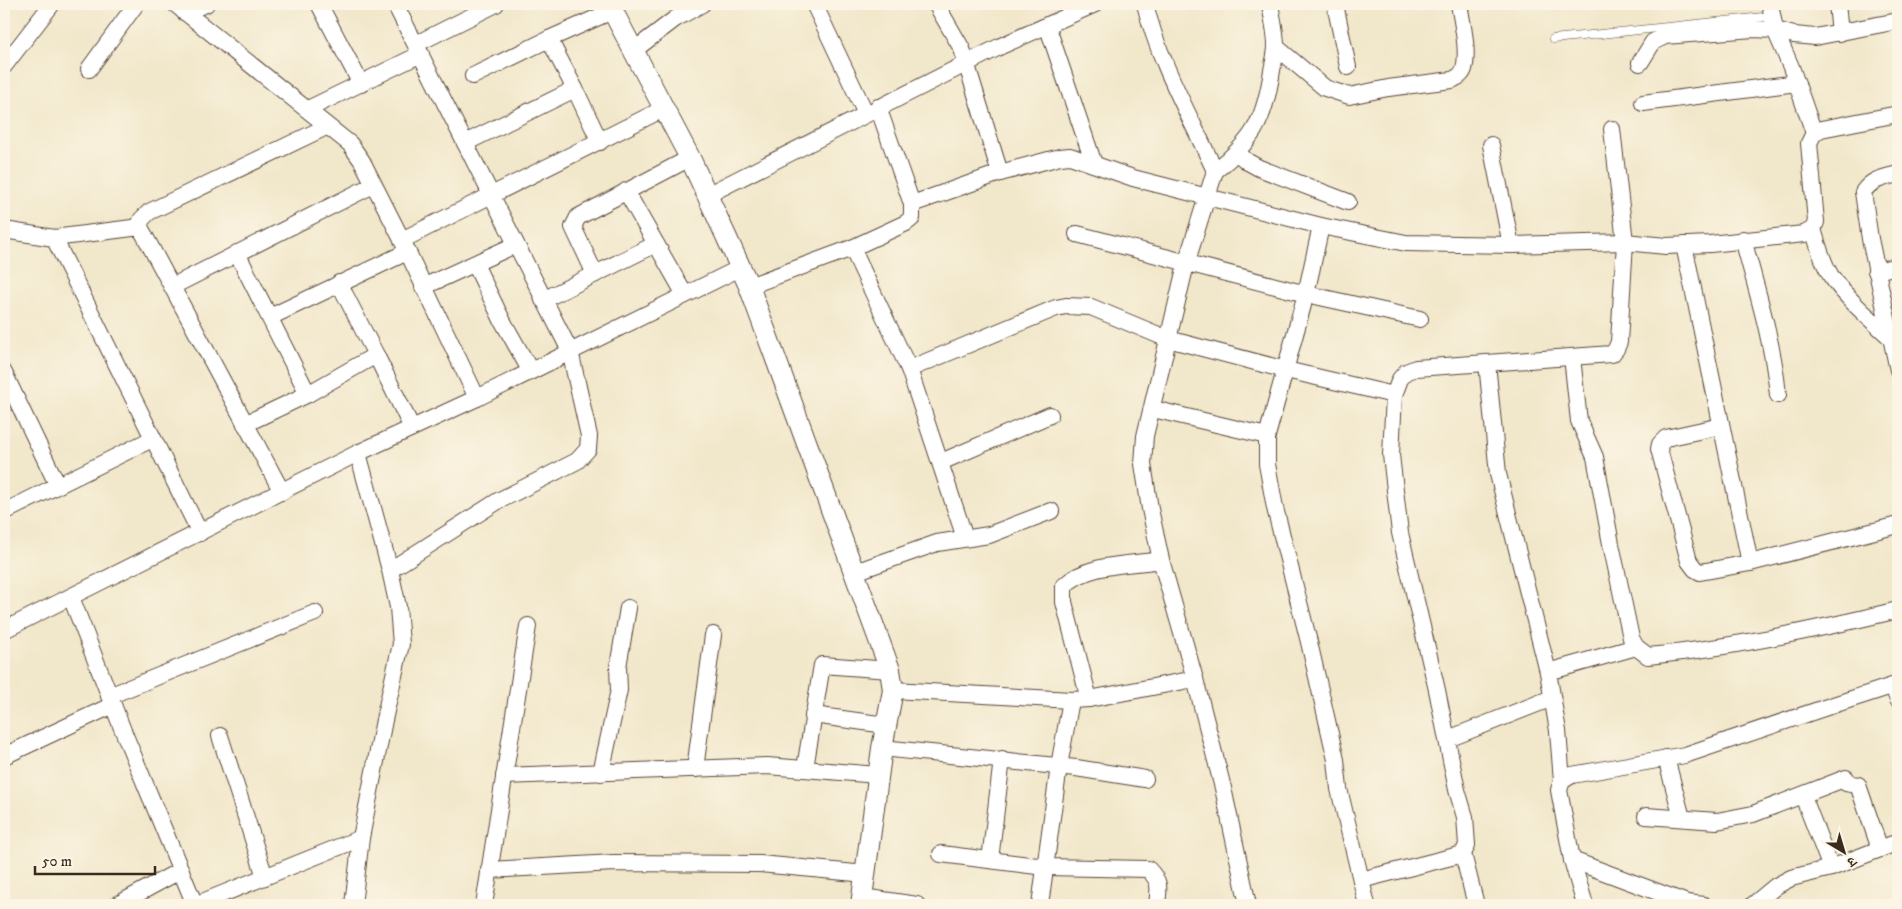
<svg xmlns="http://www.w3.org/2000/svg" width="1902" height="909" font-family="'IM FELL DW Pica','Noto Serif Devanagari',serif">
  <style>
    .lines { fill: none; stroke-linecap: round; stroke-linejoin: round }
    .service-casing { stroke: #564638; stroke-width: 9 }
    .minor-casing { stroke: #564638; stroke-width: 18 }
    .tertiary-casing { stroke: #564638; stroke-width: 22 }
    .service { stroke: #fff; stroke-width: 8 }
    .minor { stroke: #fff; stroke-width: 16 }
    .tertiary { stroke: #fff; stroke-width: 20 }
  </style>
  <rect width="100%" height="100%" fill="#fcf5e5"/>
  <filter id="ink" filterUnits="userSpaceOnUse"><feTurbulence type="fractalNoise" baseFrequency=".02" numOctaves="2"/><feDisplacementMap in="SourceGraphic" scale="10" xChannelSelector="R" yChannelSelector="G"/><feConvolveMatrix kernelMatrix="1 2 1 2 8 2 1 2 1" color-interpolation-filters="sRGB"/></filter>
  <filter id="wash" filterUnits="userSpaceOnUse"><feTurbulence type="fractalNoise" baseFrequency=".0096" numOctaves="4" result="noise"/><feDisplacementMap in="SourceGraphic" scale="20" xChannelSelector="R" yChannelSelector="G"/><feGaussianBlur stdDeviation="1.12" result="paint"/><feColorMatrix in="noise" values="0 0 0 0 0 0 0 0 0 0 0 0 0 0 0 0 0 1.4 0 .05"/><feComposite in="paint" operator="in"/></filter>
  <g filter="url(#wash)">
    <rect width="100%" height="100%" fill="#f1e7ca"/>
  </g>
  <g filter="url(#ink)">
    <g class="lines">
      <g class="service-casing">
        <polyline id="service" points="1553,39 1773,16"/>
      </g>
      <g class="minor-casing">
        <g id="minor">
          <polyline points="175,4 350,144 362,161 402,240 477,398"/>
          <polyline points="319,4 361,84"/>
          <polyline points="814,4 866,114"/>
          <polyline points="936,4 962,49 1000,173"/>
          <path d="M1145,4C1159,62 1190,116 1215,171L1186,264L1145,436L1143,464L1150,509L1161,560L1195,679L1223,788L1248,905"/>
          <polyline points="1335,4 1348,67"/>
          <polyline points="1770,4 1775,30 1791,67 1814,133"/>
          <polyline points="1837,4 1840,33"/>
          <polyline points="184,12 206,4"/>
          <polyline points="1047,25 1094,164"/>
          <polyline points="416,44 496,4"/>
          <path d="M1276,47L1325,88L1349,96L1388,88L1452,80C1458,77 1462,75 1464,69C1469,52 1462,22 1459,4"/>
          <polyline points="633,51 675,19 702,4"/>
          <polyline points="1640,63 1653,42 1665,36 1753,29 1775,30 1794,35 1815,37 1898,21"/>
          <polyline points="4,66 52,4"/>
          <polyline points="89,69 136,4"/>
          <polyline points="473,76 549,39 612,11"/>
          <polyline points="575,89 600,142"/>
          <polyline points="1643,103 1797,83"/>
          <polyline points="308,109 421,54"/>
          <polyline points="465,143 575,89 549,39"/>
          <polyline points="1491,145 1511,245"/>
          <polyline points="1237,153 1248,162 1259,168 1348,202"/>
          <path d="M1215,171C1252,141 1263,124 1271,77C1272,67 1276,56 1276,46C1276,32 1272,17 1270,4"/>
          <path d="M1898,174C1883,178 1872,179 1863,192L1870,239L1898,370"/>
          <polyline points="626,191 685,295"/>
          <polyline points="707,195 1001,46 1095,4"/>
          <polyline points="912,204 1000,173 1060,157 1070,156 1133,178 1321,226 1406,243 1511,245 1625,242 1666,246 1710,244 1804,234 1813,229 1816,222 1809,143 1814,133 1821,129 1898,114"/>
          <polyline points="1321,226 1306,294 1267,436 1267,464 1275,508 1309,642 1336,760 1339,789 1367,905"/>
          <path d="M1813,229C1818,245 1822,262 1831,276C1848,300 1869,318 1891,338"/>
          <polyline points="4,230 54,238 140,227"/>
          <polyline points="1077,234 1306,294 1420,319"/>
          <polyline points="54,238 200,533"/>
          <path d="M1743,239C1757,291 1773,342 1778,395"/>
          <polyline points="402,240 663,109"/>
          <polyline points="1684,245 1750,563"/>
          <polyline points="852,248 909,369 965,538"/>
          <polyline points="237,253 308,394"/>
          <polyline points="475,264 502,320 530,370"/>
          <polyline points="1876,271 1898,266"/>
          <polyline points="595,274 573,227 578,217 690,158"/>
          <polyline points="173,286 373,185"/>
          <polyline points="749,286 852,248 906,223 912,218 912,204 878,107"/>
          <polyline points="423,287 515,245"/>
          <polyline points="543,300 656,244"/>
          <polyline points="270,317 407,252"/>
          <polyline points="376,355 412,428"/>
          <path d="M1572,357L1579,421L1595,457L1611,544L1631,638L1636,647L1648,656C1732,648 1816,630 1898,610"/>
          <polyline points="1487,363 1498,474 1548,672 1558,731 1562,781"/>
          <polyline points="909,369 1056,308 1066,306 1091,307 1168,339 1286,370 1394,395"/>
          <polyline points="4,373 57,484"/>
          <polyline points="1153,409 1267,436"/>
          <polyline points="245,424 308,394 376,355 339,283"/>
          <polyline points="1721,426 1666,438 1660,444 1659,449 1689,561 1695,569 1700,572 1750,563 1898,525"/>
          <polyline points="941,462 1050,415"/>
          <polyline points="282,492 140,227 141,220 149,212 326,127"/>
          <polyline points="4,512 152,439"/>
          <polyline points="390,570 498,501 577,461 588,449 589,436 570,351 395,4"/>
          <polyline points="855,572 937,543 989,535 1051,511"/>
          <polyline points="71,597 122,728 195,905"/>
          <polyline points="4,630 358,453 477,398 740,268"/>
          <polyline points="1548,672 1636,647"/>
          <polyline points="1893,686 1898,700"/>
          <polyline points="893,690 1071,700 1089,699 1195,679"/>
          <polyline points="109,696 315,613"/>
          <path d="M1089,699L1064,602V586C1087,563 1130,565 1161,560"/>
          <polyline points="813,715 886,725"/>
          <polyline points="220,736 265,877"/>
          <polyline points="1448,739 1552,698"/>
          <polyline points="882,748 1076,768 1145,779"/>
          <polyline points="4,756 113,705"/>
          <polyline points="1666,758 1682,818"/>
          <polyline points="805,768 822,665 890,670"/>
          <polyline points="695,769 713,635"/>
          <polyline points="601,773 619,690 618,667 628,608"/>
          <polyline points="504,776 767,766 878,775"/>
          <polyline points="1803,796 1831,868"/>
          <polyline points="1646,816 1717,821 1753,814 1846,778 1846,783 1858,785 1880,849"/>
          <path d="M941,854L1045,867L1148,869C1161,882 1159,888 1157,905"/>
          <polyline points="1463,854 1476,905"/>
          <polyline points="990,860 1002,759"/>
          <polyline points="1572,860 1687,903 1704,905"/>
          <polyline points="489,870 614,863 760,864 866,874"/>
          <polyline points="1361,880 1463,854 1467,845 1465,817 1457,790 1437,690 1400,533 1391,455 1394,395 1400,379 1406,372 1416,368 1612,354 1616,349 1619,342 1625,242 1612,129"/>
          <polyline points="862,897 917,905"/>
          <polyline points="117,905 181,870"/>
          <polyline points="195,905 361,838"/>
          <polyline points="353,905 361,838 384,720 401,644 398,607 390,570 358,453"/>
          <polyline points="484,905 528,626"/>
          <polyline points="1040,905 1059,766 1071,700"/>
          <polyline points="1585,905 1572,860 1559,790 1562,781 1572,775 1685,755 1830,706 1898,684"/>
          <polyline points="1753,905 1776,886 1791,878 1831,868 1898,842"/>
        </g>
      </g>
      <g class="tertiary-casing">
        <polyline id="tertiary" points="609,4 690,158 749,286 890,670 893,690 882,748 861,905"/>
      </g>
      <use href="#service" class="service"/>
      <use href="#minor" class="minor"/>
      <use href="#tertiary" class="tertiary"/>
    </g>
  </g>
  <rect width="1902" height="909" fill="none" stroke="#fcf5e5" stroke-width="20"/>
  <g transform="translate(1844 852) rotate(142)" stroke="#fcf5e5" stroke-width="4" paint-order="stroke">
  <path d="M0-4L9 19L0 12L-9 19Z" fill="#3b2a1e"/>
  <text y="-8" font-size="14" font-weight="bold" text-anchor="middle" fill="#3b2a1e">उ</text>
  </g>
  <path d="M35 866v8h120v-8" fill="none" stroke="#3b2a1e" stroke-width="2.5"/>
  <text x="42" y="866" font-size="15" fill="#3b2a1e" stroke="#fcf5e5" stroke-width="4" paint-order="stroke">50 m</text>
</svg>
